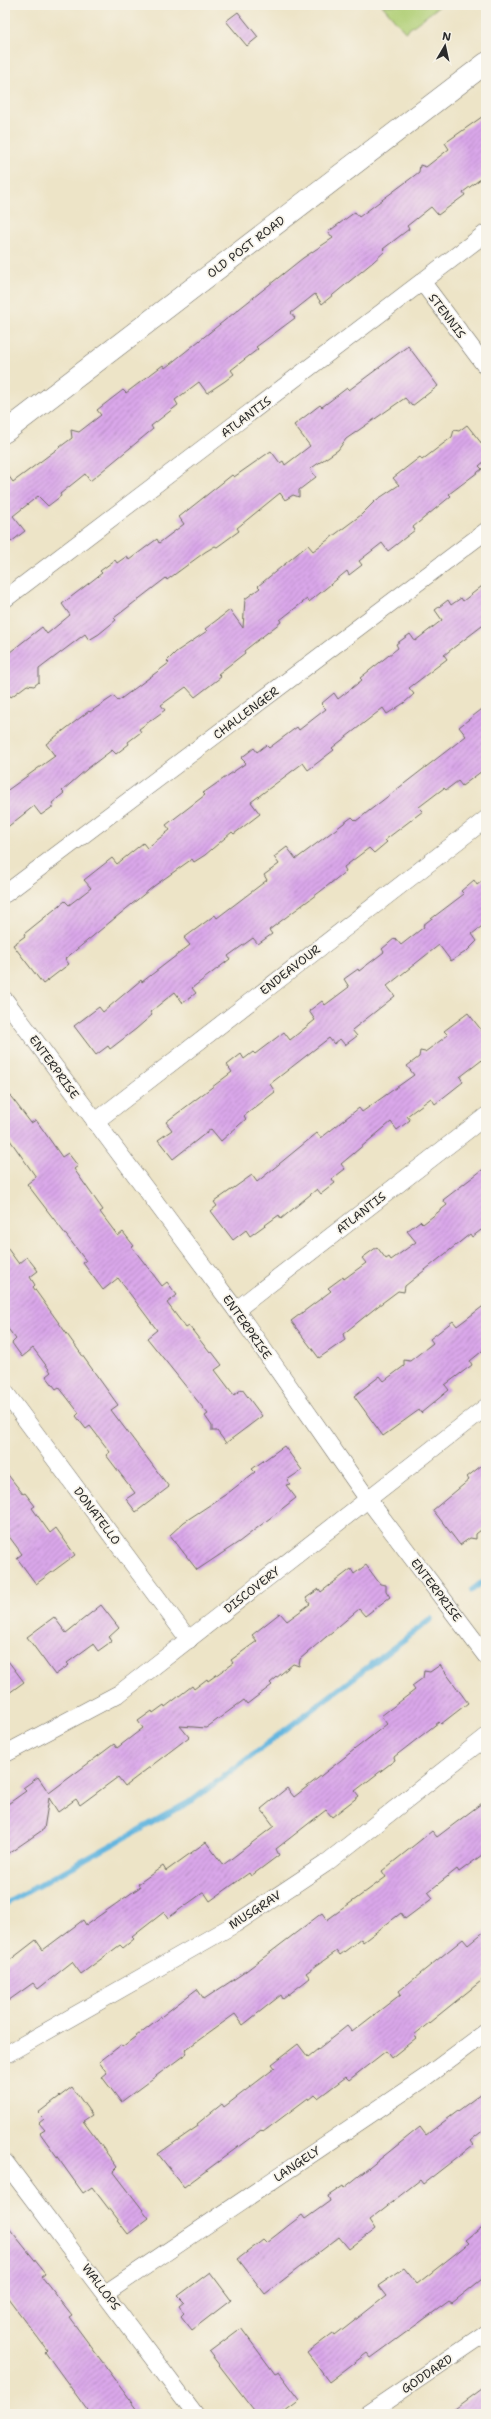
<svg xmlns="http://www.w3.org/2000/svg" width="491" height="2419" font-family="'Shantell Sans',sans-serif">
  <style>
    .green { fill: #b0cf76; stroke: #6e7d50 }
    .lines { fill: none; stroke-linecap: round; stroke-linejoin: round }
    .stream { stroke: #64b6df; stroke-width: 5.5 }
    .building { fill: url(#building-hatch) }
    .minor-casing { stroke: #6f6c62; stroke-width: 18 }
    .tertiary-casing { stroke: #6f6c62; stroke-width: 22 }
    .minor { stroke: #fff; stroke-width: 17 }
    .tertiary { stroke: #fff; stroke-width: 21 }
    .labels { text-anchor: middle; stroke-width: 3.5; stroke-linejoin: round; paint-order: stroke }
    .street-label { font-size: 12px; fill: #2b2b2b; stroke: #f7f3e8 }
  </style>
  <defs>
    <pattern id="building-hatch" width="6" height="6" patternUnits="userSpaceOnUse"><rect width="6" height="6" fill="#daa7ea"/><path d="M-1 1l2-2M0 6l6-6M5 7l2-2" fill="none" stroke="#b188be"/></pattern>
  </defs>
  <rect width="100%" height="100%" fill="#f7f3e8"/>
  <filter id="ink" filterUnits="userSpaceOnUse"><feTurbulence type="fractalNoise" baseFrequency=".025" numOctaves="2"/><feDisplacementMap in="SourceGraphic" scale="8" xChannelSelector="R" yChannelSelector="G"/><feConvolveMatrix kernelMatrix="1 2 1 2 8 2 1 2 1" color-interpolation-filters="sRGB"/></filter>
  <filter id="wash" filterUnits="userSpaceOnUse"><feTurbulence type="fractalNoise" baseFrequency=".012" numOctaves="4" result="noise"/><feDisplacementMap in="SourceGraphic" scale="16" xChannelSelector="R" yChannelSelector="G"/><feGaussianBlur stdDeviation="0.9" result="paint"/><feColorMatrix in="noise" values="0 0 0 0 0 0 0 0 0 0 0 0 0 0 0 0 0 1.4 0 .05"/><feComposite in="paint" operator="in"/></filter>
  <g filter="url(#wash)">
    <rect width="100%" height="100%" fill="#ede4c7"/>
    <polygon class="green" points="382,5 441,5 405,32"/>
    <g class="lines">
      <g class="stream">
        <polyline points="472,1590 486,1579"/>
        <polyline points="5,1904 193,1800 431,1619"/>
      </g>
    </g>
    <g id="blocks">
      <g class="building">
        <polygon points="238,12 258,37 247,46 226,21"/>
        <polygon points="486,114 486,175 463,192 465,195 438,215 431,207 407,226 409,229 383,249 385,251 373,262 322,304 315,294 291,313 295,318 256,347 258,349 231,370 234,374 225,381 207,393 199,382 175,400 178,405 151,426 153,429 90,481 85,474 60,494 61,496 48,506 38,496 13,516 25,531 11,542 5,534 5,471 13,482 72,438 71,430 79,432 101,415 97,410 123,390 126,393 163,365 165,368 303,258 333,238 328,232 355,212 359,217 410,179 419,172 420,165 426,167 449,149 445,143"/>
        <polygon points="408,346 438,386 412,406 405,398 346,439 338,450 310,469 316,477 299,490 299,497 293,495 285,500 280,493 237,528 239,531 217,547 215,546 205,552 167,580 166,578 114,618 116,620 99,634 89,640 85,634 39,669 39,682 34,686 27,685 11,697 5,690 5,656 42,627 47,634 70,615 62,604 102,573 100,571 115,560 117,563 127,556 129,560 157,539 159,543 184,524 179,517 232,475 234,477 271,451 280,463 283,461 285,465 310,446 294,425 320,405 322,407 347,388 349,390"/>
        <polygon points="467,425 486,449 486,460 479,466 482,469 449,494 451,496 413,527 415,530 388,551 382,543 359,561 362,565 349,575 347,571 309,602 307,599 280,620 281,622 244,651 245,653 218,674 221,677 195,697 186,687 161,705 165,710 139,729 141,732 128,742 129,744 116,754 112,750 87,769 62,791 64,793 52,803 54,806 41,815 34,806 5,829 5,792 55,756 46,744 89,711 90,712 114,696 118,701 169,663 167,661 176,652 207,631 205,629 230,610 243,628 245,599 260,588 258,586 308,545 313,551 361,515 375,501 399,485 393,478 420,457 422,460 452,437 454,430 459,431"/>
        <polygon points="486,583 486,623 444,655 447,659 409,688 414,694 404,703 387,714 383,708 332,748 334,750 308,770 303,763 251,802 260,814 234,834 232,832 205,855 194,862 192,859 154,886 65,959 69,964 43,984 13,945 25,936 24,934 65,901 69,905 91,888 84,880 112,858 117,864 143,843 147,848 170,830 166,825 205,795 203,793 246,763 241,758 254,748 257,752 266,745 269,748 297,727 299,730 326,709 321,704 334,693 338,699 362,680 360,678 398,648 396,644 410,634 415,641 442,620 435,610 448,600 451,605 461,598 463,601"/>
        <polygon points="486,706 486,768 462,786 458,781 446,790 444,788 419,807 423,811 385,840 387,842 374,853 369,848 344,867 346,871 321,891 269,930 272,934 258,944 253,938 228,956 230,959 192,988 196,993 183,1003 175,992 150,1012 152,1015 136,1029 110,1049 108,1046 96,1055 74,1026 99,1007 103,1012 141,980 142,982 190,945 184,938 215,915 217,918 267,880 264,875 279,864 274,857 287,847 296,859 352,817 356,821 466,736 459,727"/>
        <polygon points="486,878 486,923 472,934 477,941 467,951 451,961 439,945 387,986 395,996 352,1030 357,1036 345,1045 340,1039 334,1044 329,1038 270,1084 275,1092 244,1116 246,1119 221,1141 211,1129 173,1159 158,1140 172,1130 166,1122 232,1072 227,1065 241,1054 244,1059 253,1052 255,1054 284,1032 290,1040 315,1020 309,1011 322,1001 325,1005 349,987 344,979 358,969 359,971 384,952 382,949 395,938 401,945 424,927 423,925 464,894 461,891 474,880 477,885"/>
        <polygon points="468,1013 486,1036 486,1057 460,1077 463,1082 435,1104 431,1098 407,1116 410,1120 397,1130 391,1122 341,1164 345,1169 332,1179 335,1183 321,1194 317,1189 281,1219 279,1215 250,1236 246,1230 233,1240 211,1211 217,1206 214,1202 252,1175 257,1182 317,1133 321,1138 359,1108 362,1112 414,1075 407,1066 419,1057 420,1051 425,1052 448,1035 444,1031"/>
        <polygon points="5,1089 31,1123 36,1120 62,1157 68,1153 78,1166 74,1169 103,1210 100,1212 118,1236 123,1232 134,1246 132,1247 162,1286 167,1282 177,1295 167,1303 186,1328 189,1326 210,1353 212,1352 222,1365 215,1370 234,1395 242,1389 262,1416 226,1443 217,1431 212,1431 212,1426 205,1416 208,1414 147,1338 157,1330 118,1278 103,1290 83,1263 86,1261 27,1184 36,1177 5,1133"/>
        <polygon points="486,1167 486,1231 481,1230 472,1237 470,1234 405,1286 404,1292 398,1291 378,1306 343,1334 345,1340 319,1358 291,1321 331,1291 328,1288 343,1277 344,1279 366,1263 362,1258 377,1247 386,1259 389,1257 391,1260 416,1242 407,1231 420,1221 423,1224 447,1205 443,1200"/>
        <polygon points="5,1245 19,1264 27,1257 38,1271 30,1277 35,1285 33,1287 118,1405 111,1410 169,1487 136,1512 126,1499 135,1493 106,1455 110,1452 90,1426 86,1429 76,1416 79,1413 59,1387 56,1389 46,1376 51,1372 33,1348 22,1357 12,1343 16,1339 5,1325"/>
        <polygon points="486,1304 486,1348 470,1361 472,1365 445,1385 449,1390 421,1413 419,1410 383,1436 354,1396 380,1376 384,1381 404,1366 404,1360 410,1361 433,1343 430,1339 453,1321 457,1326"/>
        <polygon points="284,1446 302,1470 287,1480 290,1484 286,1485 296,1498 239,1542 197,1570 170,1535 184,1522 228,1493 255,1472 252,1469"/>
        <polygon points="486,1462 486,1526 476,1534 476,1539 470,1538 460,1545 433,1510 469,1480 467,1477"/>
        <polygon points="5,1471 23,1494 25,1493 35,1506 32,1508 50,1533 56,1528 75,1555 36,1584 17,1558 22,1554 5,1531"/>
        <polygon points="366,1565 380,1584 386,1585 386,1591 390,1597 365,1616 359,1609 300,1659 299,1666 293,1664 270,1683 272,1685 247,1704 244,1700 206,1728 180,1726 189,1737 125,1786 118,1777 80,1805 76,1799 58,1812 49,1798 44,1829 5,1856 5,1806 26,1791 23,1788 38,1777 49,1793 114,1744 117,1748 143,1728 138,1721 152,1711 153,1713 164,1705 165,1707 192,1686 194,1689 207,1679 208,1681 233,1663 231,1660 257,1641 252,1635 280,1613 287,1621 310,1604 306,1598 319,1589 321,1592 351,1569 354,1574"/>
        <polygon points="101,1605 119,1628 109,1637 112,1641 98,1651 93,1644 67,1663 69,1665 55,1675 27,1637 54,1617 66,1633"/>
        <polygon points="5,1657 24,1682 5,1696"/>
        <polygon points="440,1665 468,1703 441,1724 439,1722 394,1757 395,1760 355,1791 359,1796 332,1817 326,1810 276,1849 279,1855 251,1876 249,1873 210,1901 204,1892 168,1918 164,1912 132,1937 134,1939 123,1948 120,1945 81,1974 72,1962 38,1989 33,1983 5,2003 5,1964 36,1940 43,1950 83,1920 86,1925 140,1887 138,1884 163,1866 166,1871 206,1842 223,1865 274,1826 261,1809 287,1788 294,1797 387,1724 381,1716 415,1690 412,1686 423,1678 424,1671 430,1672"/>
        <polygon points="486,1800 486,1852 459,1872 457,1869 428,1892 433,1898 405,1919 401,1913 363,1942 361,1939 340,1955 337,1951 306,1973 310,1978 283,1999 281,1995 243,2025 235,2014 185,2050 187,2053 121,2102 102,2077 107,2073 99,2062 121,2045 122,2047 197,1989 204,1999 242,1974 322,1913 327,1920 386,1877 382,1871 432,1831 437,1837"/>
        <polygon points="486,1930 486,1977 414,2035 416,2038 391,2058 386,2051 349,2080 346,2077 318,2098 315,2095 309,2100 308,2098 263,2132 261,2130 184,2187 158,2154 198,2126 197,2124 222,2104 224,2107 275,2068 272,2064 298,2044 308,2057 347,2026 352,2032 401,1994 399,1991 463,1939 468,1945"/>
        <polygon points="72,2087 92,2115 83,2121 117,2167 113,2171 149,2218 128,2234 92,2187 83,2193 40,2133 45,2130 39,2123 44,2119 38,2113"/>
        <polygon points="486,2090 486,2128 470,2141 473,2145 423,2184 420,2180 369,2220 375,2229 349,2249 339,2237 265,2294 238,2259 263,2240 266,2243 302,2215 305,2219 330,2201 328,2196 343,2186 344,2188 420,2127 426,2135"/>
        <polygon points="5,2223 46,2274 42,2277 72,2315 69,2317 141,2414 90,2414 45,2352 47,2350 5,2294"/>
        <polygon points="486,2224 486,2276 452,2303 449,2301 371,2358 367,2353 329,2382 307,2353 333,2333 335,2336 386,2296 378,2286 404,2268 417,2284 469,2243 466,2240"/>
        <polygon points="210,2272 231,2300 192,2330 181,2316 184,2313 179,2306 184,2302 178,2296"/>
        <polygon points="241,2328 275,2374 279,2372 300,2400 281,2414 257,2414 209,2352"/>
        <polygon points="486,2386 486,2414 448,2414"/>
      </g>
    </g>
  </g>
  <g filter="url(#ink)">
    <use href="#blocks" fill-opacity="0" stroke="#6f6c62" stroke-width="1"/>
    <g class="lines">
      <g class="minor-casing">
        <g id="minor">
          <polyline points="423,283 486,367"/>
          <polyline points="5,599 486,233"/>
          <polyline points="5,894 486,531"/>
          <polyline points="5,1000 236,1310 367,1498 486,1656"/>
          <polyline points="95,1122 486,819"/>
          <polyline points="236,1310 486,1116"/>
          <polyline points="5,1392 189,1640"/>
          <polyline points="5,1754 120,1693 486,1407"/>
          <polyline points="5,2055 235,1924 325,1864 486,1737"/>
          <polyline points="5,2162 195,2414"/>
          <polyline points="106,2293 427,2076 486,2032"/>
          <polyline points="367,2414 486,2333"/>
        </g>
      </g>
      <g class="tertiary-casing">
        <polyline id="tertiary" points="5,432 486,63"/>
      </g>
      <use href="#minor" class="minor"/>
      <use href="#tertiary" class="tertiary"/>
    </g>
  </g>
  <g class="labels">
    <g class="street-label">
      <text transform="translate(246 247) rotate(-37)" y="4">OLD POST ROAD</text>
      <text transform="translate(447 316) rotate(53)" y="4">STENNIS</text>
      <text transform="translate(246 417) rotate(-37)" y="4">ATLANTIS</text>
      <text transform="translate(246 713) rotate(-37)" y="4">CHALLENGER</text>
      <text transform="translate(290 970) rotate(-38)" y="4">ENDEAVOUR</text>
      <text transform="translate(54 1067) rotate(54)" y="4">ENTERPRISE</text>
      <text transform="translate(361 1213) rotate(-38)" y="4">ATLANTIS</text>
      <text transform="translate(247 1327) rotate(55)" y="4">ENTERPRISE</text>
      <text transform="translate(97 1516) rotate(53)" y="4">DONATELLO</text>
      <text transform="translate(252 1590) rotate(-38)" y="4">DISCOVERY</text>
      <text transform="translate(436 1590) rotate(53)" y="4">ENTERPRISE</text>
      <text transform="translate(255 1910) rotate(-33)" y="4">MUSGRAV</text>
      <text transform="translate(297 2164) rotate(-34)" y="4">LANGELY</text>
      <text transform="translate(101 2287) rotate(53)" y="4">WALLOPS</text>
      <text transform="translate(427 2374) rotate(-34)" y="4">GODDARD</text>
    </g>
  </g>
  <rect width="491" height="2419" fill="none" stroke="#f7f3e8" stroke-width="20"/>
  <g transform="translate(445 46) rotate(9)" stroke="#f7f3e8" stroke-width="3" paint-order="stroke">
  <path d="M0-3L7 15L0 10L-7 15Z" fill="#2b2b2b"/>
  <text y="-6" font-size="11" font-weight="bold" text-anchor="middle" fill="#2b2b2b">N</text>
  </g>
</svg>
